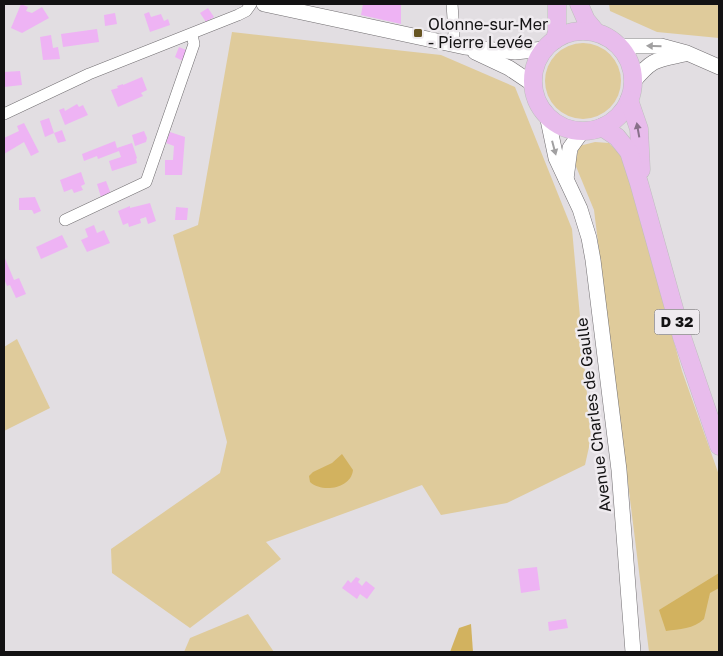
<svg xmlns="http://www.w3.org/2000/svg" width="723" height="656" font-family="'Golos Text',sans-serif">
  <style>
    .green { fill: #dfcb9b }
    .water { fill: #d2b25f }
    .building { fill: #eeb3f4 }
    .lines { fill: none; stroke-linecap: round; stroke-linejoin: round }
    .street-casing { stroke: #716e71; stroke-width: 12 }
    .secondary-casing { stroke: #716e71; stroke-width: 16 }
    .primary-casing { stroke: #bdbdbd; stroke-width: 19 }
    .street { stroke: #fff; stroke-width: 11 }
    .secondary { stroke: #fff; stroke-width: 15 }
    .primary { stroke: #e8bcec; stroke-width: 18 }
    .oneway { fill: #a1a0a1 }
    .oneway2 { fill: #88708a }
    .poi-dot { fill: #675523; stroke: #efebef; stroke-width: 2 }
    .labels { text-anchor: middle; stroke-width: 5; stroke-linejoin: round; paint-order: stroke }
    .shield { fill: #efebef; stroke: #555355; stroke-width: 1 }
    .shield-label { font-size: 15px; font-weight: bold; fill: #131213 }
    .poi-label { font-size: 16px; fill: #131213; stroke: #efebef; text-anchor: start }
    .street-label { font-size: 16px; fill: #131213; stroke: #efebef }
  </style>
  <rect width="100%" height="100%" fill="#e2dee2"/>
  <g class="green">
    <polygon points="609,4 719,4 719,38 657,32 610,11"/>
    <polygon points="232,32 441,55 515,87 572,229 591,438 585,465 507,503 441,515 422,485 266,542 281,559 190,628 112,573 111,549 220,473 227,442 173,235 198,225"/>
    <circle cx="583" cy="81" r="38"/>
    <polygon points="595,142 609,143 623,157 682,371 719,475 719,652 649,652 594,210 575,164 579,146"/>
    <polygon points="17,339 50,408 4,431 4,347"/>
    <polygon points="248,614 274,652 184,652 190,638"/>
  </g>
  <g class="water">
    <path d="M342,454L353,470C351,489 322,493 310,482L309,476L313,472L332,463Z"/>
    <path d="M719,573V588L710,593L704,619C694,629 679,629 666,631L659,610Z"/>
    <polygon points="471,624 473,652 450,652 459,628"/>
  </g>
  <g class="building">
    <polygon points="21,4 28,7 26,11 32,13 42,7 49,18 22,33 11,28"/>
    <polygon points="363,4 401,4 401,24 361,15"/>
    <polygon points="208,8 214,17 206,22 200,13"/>
    <polygon points="149,12 151,17 161,14 164,21 168,19 170,25 150,32 144,14"/>
    <polygon points="115,13 117,24 105,26 104,15"/>
    <polygon points="97,29 99,42 63,47 61,34"/>
    <polygon points="51,35 53,48 58,47 60,59 43,60 40,37"/>
    <polygon points="179,47 186,50 183,61 175,57"/>
    <polygon points="20,71 22,85 4,87 4,72"/>
    <polygon points="142,77 147,90 141,93 143,96 118,107 111,90 118,88 117,86 123,84 123,85"/>
    <polygon points="77,104 79,107 83,105 88,115 65,125 59,110 64,108 65,111"/>
    <polygon points="49,118 54,133 62,130 66,141 58,143 54,133 45,137 40,121"/>
    <polygon points="24,123 39,152 31,156 24,142 4,154 4,138 19,131 17,126"/>
    <polygon points="144,131 147,138 146,142 135,146 132,135"/>
    <polygon points="170,132 185,137 182,175 165,175 165,160 173,160 174,146 166,143"/>
    <polygon points="115,141 117,148 132,143 137,158 136,159 137,163 112,171 109,161 121,157 119,151 98,159 97,156 84,161 82,154"/>
    <polygon points="81,172 85,184 81,186 83,190 74,193 72,189 64,192 60,180"/>
    <polygon points="106,181 111,194 101,197 97,184"/>
    <polygon points="35,197 41,211 34,214 32,210 19,210 19,198"/>
    <polygon points="150,203 156,221 148,224 146,217 140,219 141,223 129,227 128,223 123,225 118,211 130,206 130,208"/>
    <polygon points="176,207 188,208 187,220 175,220"/>
    <polygon points="94,225 97,233 104,230 110,243 87,252 81,240 88,237 85,229"/>
    <polygon points="62,235 68,247 41,259 36,247"/>
    <polygon points="4,256 14,280 19,278 26,294 16,298 10,285 7,286 4,279"/>
    <polygon points="537,567 540,590 521,593 518,569"/>
    <polygon points="356,577 360,579 358,582 362,586 366,581 375,588 367,599 360,594 357,599 342,588 348,580 351,583"/>
    <polygon points="566,619 568,628 549,631 548,622"/>
  </g>
  <g class="lines">
    <g class="street-casing">
      <g id="street">
        <polyline points="452,4 454,32 453,44"/>
        <polyline points="4,114 89,74 238,15 246,11 251,4"/>
        <polyline points="65,220 146,182 194,44 192,35"/>
      </g>
    </g>
    <g class="secondary-casing">
      <g id="secondary">
        <polyline points="264,4 465,47 515,52 544,49"/>
        <polyline points="620,46 661,46 687,53 719,67"/>
        <polyline points="475,52 509,68 533,84"/>
        <path d="M633,82C653,58 656,60 685,54"/>
        <polyline points="547,115 556,158 580,209 589,238 593,260 619,470 633,652"/>
        <polyline points="566,179 570,148 583,130"/>
      </g>
    </g>
    <g class="primary-casing">
      <g id="primary">
        <polyline points="579,4 586,20 596,32"/>
        <circle cx="583" cy="81" r="50"/>
        <polyline points="555,40 557,31 557,4"/>
        <polyline points="629,100 639,129 641,170"/>
        <polyline points="602,127 617,137 629,152 639,183 682,337 719,446"/>
      </g>
    </g>
    <use href="#street" class="street"/>
    <use href="#secondary" class="secondary"/>
    <use href="#primary" class="primary"/>
  </g>
  <defs><path id="oneway-solid" d="M-6-.8H1V-3.2L6.5 0L1 3.2V.8H-6Z" transform="scale(1.25)"/></defs>
  <g class="oneway">
    <use href="#oneway-solid" transform="translate(654 46) rotate(-178)"/>
    <use href="#oneway-solid" transform="translate(554 148) rotate(75)"/>
  </g>
  <use class="oneway2" href="#oneway-solid" transform="translate(638 130) rotate(-100)"/>
  <rect class="poi-dot" x="413" y="28" width="10" height="10" rx="2.5"/>
  <g class="labels">
    <rect class="shield" x="654.5" y="309.5" width="45" height="25" rx="4"/>
    <g class="shield-label">
      <text x="677" y="327">D 32</text>
    </g>
    <g class="poi-label">
      <text x="428" y="30">Olonne-sur-Mer<tspan x="428" dy="18">- Pierre Levée</tspan></text>
    </g>
    <g class="street-label">
      <text transform="translate(593 415) rotate(-97)" y="6">Avenue Charles de Gaulle</text>
    </g>
  </g>
  <rect width="723" height="656" fill="none" stroke="#131213" stroke-width="10"/>
</svg>
